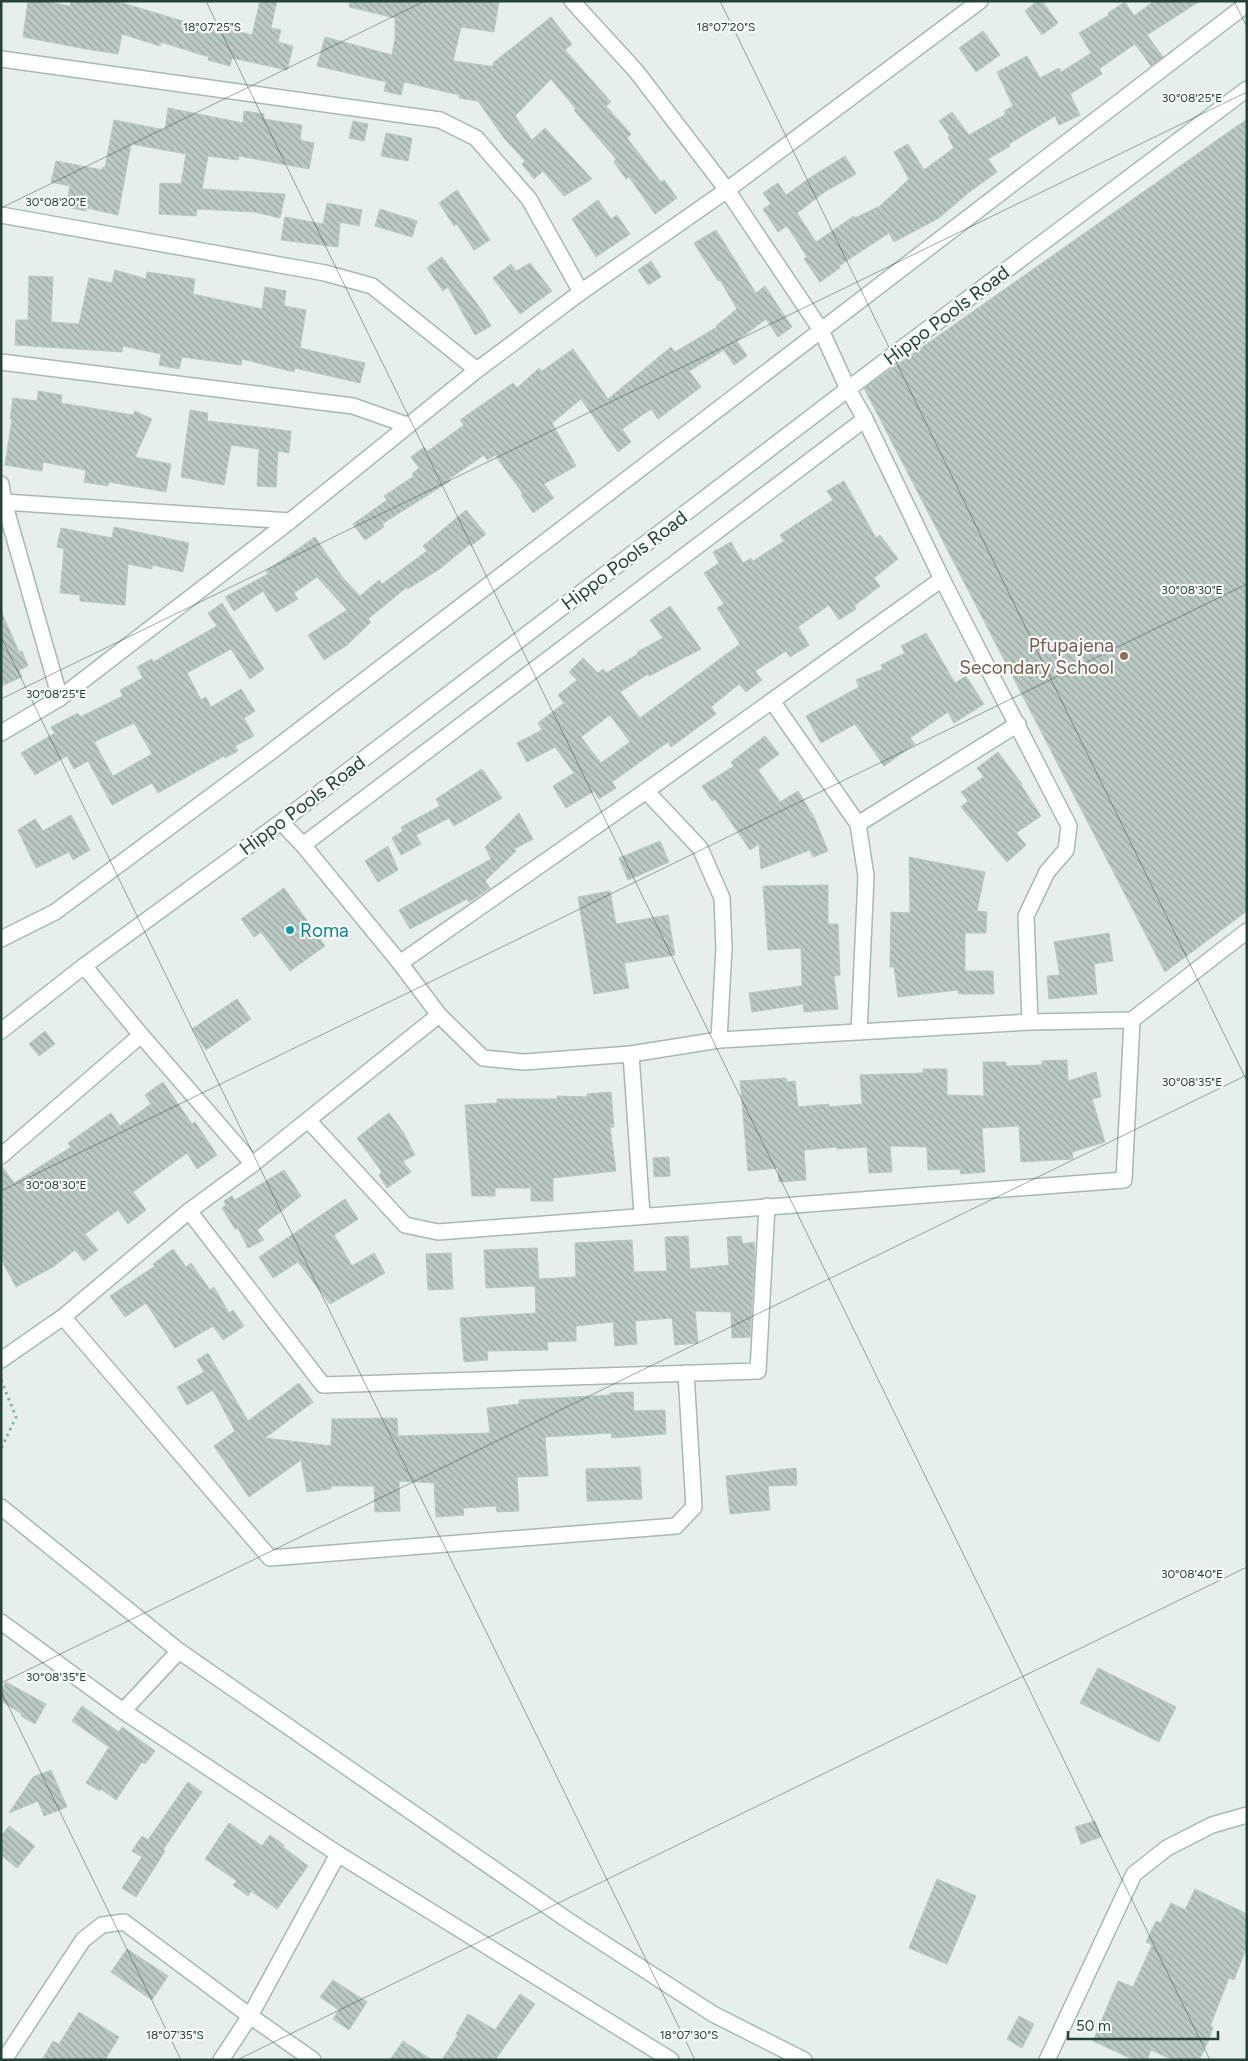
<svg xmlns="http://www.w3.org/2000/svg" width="1248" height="2061" font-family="Figtree,sans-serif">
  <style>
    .building { fill: url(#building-back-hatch); stroke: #b8c9c2; fill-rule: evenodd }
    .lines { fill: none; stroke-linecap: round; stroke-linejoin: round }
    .street-casing { stroke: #a8b8b2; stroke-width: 18 }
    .secondary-casing { stroke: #a4bbb3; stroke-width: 18 }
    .path { stroke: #86b3a5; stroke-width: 3; stroke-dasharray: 2.5 4; stroke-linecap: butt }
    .street { stroke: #fff; stroke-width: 15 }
    .secondary { stroke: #fff; stroke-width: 15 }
    .ticks { fill: none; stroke: #24423a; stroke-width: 1; stroke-opacity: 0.45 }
    .education-dot { fill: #8d6e63; stroke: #f7fbf9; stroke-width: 2 }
    .culture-dot { fill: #0f9aa8; stroke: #f7fbf9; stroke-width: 2 }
    .labels { text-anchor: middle; stroke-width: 4.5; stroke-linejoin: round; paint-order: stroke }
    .street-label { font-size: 19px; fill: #24423a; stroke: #f7fbf9 }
    .education-label { font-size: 19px; fill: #785e54; stroke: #f7fbf9; text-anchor: end }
    .culture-label { font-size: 19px; fill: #0d838f; stroke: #f7fbf9; text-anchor: start }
    .ticks-label { font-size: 12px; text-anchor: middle; fill: #24423a; stroke: #f7fbf9; stroke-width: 4.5; stroke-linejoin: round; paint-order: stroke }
  </style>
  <defs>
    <pattern id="building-back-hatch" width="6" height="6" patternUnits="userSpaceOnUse" patternTransform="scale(1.25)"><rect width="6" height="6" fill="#bbcac4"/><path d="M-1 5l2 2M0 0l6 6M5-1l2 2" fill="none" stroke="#98a6a0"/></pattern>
  </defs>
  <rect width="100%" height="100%" fill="#e6efeb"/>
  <g class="building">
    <polygon points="28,1 44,1 70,6 71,1 116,1 216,31 217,26 252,35 260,1 277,1 271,28 281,30 278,42 293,46 287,70 232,58 230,66 208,60 209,57 161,42 160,46 122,34 118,54 86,49 23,37"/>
    <polygon points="350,1 499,1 494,32 461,27 453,61 489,66 493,66 494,62 551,17 572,44 565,50 611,102 606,106 631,134 627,138 661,182 664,180 677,198 655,214 629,177 626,179 614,162 616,159 574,110 576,109 551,79 515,116 532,140 545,128 592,179 564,196 543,171 534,179 522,164 525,161 504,138 478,101 459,98 459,95 404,82 401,95 384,91 386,82 317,66 325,37 392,55 395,38 395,18 349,7"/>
    <polygon points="1037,1 1042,1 1058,23 1042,35 1025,11"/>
    <polygon points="1154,1 1200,1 1147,35 1163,57 1151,66 1135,44 1099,69 1102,74 1070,94 1080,115 1059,125 1055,116 1009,144 1010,146 988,159 997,172 968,193 939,218 894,242 889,233 839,266 840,268 820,282 804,259 807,257 787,226 778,232 763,209 771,204 763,193 778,183 786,195 811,177 845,156 856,174 826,191 797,213 816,242 854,216 855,218 880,206 909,179 894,152 908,144 924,170 954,148 948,137 950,136 939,121 952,112 969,135 1006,114 1004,111 1013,106 997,72 1027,56 1040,78 1059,68 1061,72 1091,53 1079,33 1109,15 1108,13 1125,2 1134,16"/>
    <polygon points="983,31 1000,55 976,72 959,48"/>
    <polygon points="168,108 243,123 244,111 264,114 264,119 302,125 300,140 314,143 309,169 239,156 238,160 208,156 202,189 285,194 280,218 255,212 197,209 196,216 159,214 160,183 181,184 186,154 131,144 118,215 87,208 86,211 66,207 70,186 51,182 56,161 102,170 103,167 105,167 114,120 165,130"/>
    <polygon points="1247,119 1247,911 1165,972 864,388"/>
    <polygon points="353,121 368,124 364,141 349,138"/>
    <polygon points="386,133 412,138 408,161 381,156"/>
    <polygon points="457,190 490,240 474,250 457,224 454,226 439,203"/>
    <polygon points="598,200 611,219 617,215 630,234 596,257 572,219"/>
    <polygon points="327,203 362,210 359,226 340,222 338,247 281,240 285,217 323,224"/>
    <polygon points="380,209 417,221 412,237 375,226"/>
    <polygon points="716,230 756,293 765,286 792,327 778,337 766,319 737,341 747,356 734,365 724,350 689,371 701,387 658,419 651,409 622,429 631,442 618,452 581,399 552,423 576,466 544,484 554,498 533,513 521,495 523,494 495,455 487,460 484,455 449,479 450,481 382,524 384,527 365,540 353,524 387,500 384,496 414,476 412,474 419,468 411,457 424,447 428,451 464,425 460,420 513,383 517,388 539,368 542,371 573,349 608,399 671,347 675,352 717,327 716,326 737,309 720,280 718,281 694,243"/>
    <polygon points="442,257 483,312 491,326 475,335 448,287 443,291 427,268"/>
    <polygon points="651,261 661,277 648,285 638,270"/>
    <polygon points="530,263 552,291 520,314 493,278 511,264 516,271"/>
    <polygon points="115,270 146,279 147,272 195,279 193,294 262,309 265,287 286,291 284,306 306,310 300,348 365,363 360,383 295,368 294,372 242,359 241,365 182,357 179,369 159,365 161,354 123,346 122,352 15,345 16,320 28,320 29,276 53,277 51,322 79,324 89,278 112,283"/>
    <polygon points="38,391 62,395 61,403 133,415 135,411 152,419 135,457 171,464 166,492 109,482 108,486 84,482 86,470 43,462 42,471 5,465 12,419 10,419 13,398 37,401"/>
    <polygon points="190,410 208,413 207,421 291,431 289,453 278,451 276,487 257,486 259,449 231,445 224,485 181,477"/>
    <path d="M844,481L876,538L880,535L898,559L874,578L880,586L854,606L856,609L839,620L829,605L798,627L809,645L790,657L786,651L755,671L762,680L746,692L739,684L711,707L716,714L671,747L668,742L612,782L616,788L599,799L594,791L566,808L553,786L574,773L555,747L527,762L517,743L542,730L538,723L564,703L558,695L577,680L569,672L583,658L598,673L603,669L606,673L638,654L637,652L663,638L650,620L670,606L701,649L649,676L648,674L620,692L640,718L740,644L717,608L724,604L704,573L719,563L713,552L731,542L743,563L751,558L753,561L784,541L780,535L833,500L827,491ZM610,715L630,742L601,763L581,737Z"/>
    <polygon points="466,510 486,534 471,546 470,544 441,568 408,589 407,587 368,619 371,622 347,645 324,660 308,635 347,610 317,577 294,593 298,599 276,612 263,591 234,611 225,597 268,574 266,571 315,537 343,578 360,596 379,580 382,584 427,551 423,546"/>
    <polygon points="114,527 189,543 183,572 152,565 152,569 128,564 125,605 80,601 80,595 60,593 64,549 57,547 61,528 112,538"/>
    <path d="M222,603L264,669L250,679L231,649L187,673L201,700L206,697L211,707L241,689L255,711L244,718L254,736L235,746L238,751L225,758L224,756L158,793L152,783L112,805L88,761L74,769L67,756L35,775L21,753L55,733L51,727L78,713L80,717L123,696L120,690L143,678L137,667L152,659L153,662L217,626L208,613ZM134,723L152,754L113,776L94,742Z"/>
    <polygon points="1,611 19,652 22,651 28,666 19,670 22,677 1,686"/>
    <polygon points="926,633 955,683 966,676 984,704 954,723 948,712 910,738 915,744 884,766 855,724 821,743 806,716 859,687 856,680 883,669 881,665 905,653 901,646"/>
    <polygon points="765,736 779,754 758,770 780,802 798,791 814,817 828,851 813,857 810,850 761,869 759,844 750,850 715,799 712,801 702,786 734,766 731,762"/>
    <polygon points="998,752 1022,784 1021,785 1041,816 1016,833 1026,845 1007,862 961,807 968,801 961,792 984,777 977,768"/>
    <polygon points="482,769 502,798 454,826 449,818 416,835 421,844 401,855 392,838 403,831 401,827 440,806 436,799"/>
    <polygon points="519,813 533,839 514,849 516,851 485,881 490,888 469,902 467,899 410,929 399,910 491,859 485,847"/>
    <polygon points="71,815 90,850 73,860 69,852 36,868 18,830 35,819 43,831"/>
    <polygon points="660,841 669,862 628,880 619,858"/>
    <polygon points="388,846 398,870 378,882 365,861"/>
    <polygon points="909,857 985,872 977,911 987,912 986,933 965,933 965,971 993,971 994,994 959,994 958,990 898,997 894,967 890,967 891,912 910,913"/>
    <polygon points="828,885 828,924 838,924 840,975 834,976 838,1009 804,1012 803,1004 752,1012 749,993 802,986 801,948 768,950 763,886"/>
    <polygon points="284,888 325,946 290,971 261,932 254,937 241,919"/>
    <polygon points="610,891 616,924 668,915 675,955 624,963 629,988 594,994 578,897"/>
    <polygon points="1109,933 1113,961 1094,964 1097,994 1049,999 1047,976 1060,975 1054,942"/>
    <polygon points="237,999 251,1019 206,1050 192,1029"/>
    <polygon points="45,1031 55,1044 39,1056 29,1044"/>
    <polygon points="1067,1060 1068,1081 1096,1072 1101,1097 1092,1099 1105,1142 1072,1152 1073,1159 1021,1162 1019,1126 982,1128 985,1172 961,1174 960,1169 928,1170 927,1147 890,1146 892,1172 869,1173 867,1147 837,1149 837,1147 804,1150 806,1180 779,1182 778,1168 748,1171 740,1081 786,1078 787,1082 795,1081 798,1107 829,1104 829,1107 862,1104 860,1075 923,1073 923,1069 947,1069 947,1095 984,1096 983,1062 1006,1062 1006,1066 1042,1065 1042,1061"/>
    <polygon points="163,1082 192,1124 195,1122 217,1155 197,1169 187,1153 133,1192 146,1210 128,1224 118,1210 85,1234 98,1250 84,1261 75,1250 53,1267 16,1287 1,1259 1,1165 14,1183 71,1147 68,1143 111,1113 120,1126 151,1104 145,1095"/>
    <polygon points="611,1092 614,1127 610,1127 616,1171 553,1178 553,1201 531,1201 531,1188 495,1188 495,1196 472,1196 465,1105 497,1103 497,1099 557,1099 557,1096 587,1097 587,1094"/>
    <polygon points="389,1113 403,1132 415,1155 403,1161 411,1172 387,1188 379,1175 382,1172 357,1138"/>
    <polygon points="669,1157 670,1176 654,1177 653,1158"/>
    <polygon points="284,1170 301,1196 257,1230 264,1240 248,1248 238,1228 235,1229 222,1208 226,1205 224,1201 232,1196 235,1200"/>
    <polygon points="345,1199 358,1219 334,1235 352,1266 374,1253 385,1273 330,1304 298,1262 273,1278 259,1257"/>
    <polygon points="688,1236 690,1269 729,1265 727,1237 741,1236 743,1244 754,1242 755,1256 750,1337 732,1338 731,1312 695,1311 698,1343 675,1345 672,1318 635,1321 637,1344 615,1346 613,1322 576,1326 576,1341 547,1342 548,1350 487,1351 488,1360 464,1362 460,1318 536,1313 535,1286 486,1288 484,1250 537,1248 539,1279 576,1277 575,1243 632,1240 634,1272 667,1271 665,1237"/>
    <polygon points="173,1249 186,1267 191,1263 210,1290 214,1287 229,1313 233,1310 244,1326 223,1340 213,1326 175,1348 146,1303 125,1317 110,1296 155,1266 153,1264"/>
    <polygon points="451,1253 453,1289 428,1290 426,1254"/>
    <polygon points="208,1353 248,1421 299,1383 313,1402 265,1438 331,1446 332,1419 397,1418 398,1436 490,1433 487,1408 519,1404 519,1400 610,1395 610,1393 633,1392 634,1411 665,1410 666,1434 612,1438 611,1433 545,1437 548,1476 517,1477 519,1511 497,1512 496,1506 463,1508 464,1515 436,1517 434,1483 399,1481 400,1511 375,1512 374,1486 331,1486 331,1489 307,1492 301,1460 249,1497 214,1446 235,1431 213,1390 187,1405 177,1387 204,1372 197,1360"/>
    <polygon points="640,1467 642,1499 587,1501 586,1469"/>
    <polygon points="796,1468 797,1485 768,1486 770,1510 730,1514 726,1476"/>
    <polygon points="1098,1668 1176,1707 1159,1742 1080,1703"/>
    <polygon points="6,1682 46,1704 35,1724 21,1716 22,1714 1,1701 1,1690"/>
    <polygon points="82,1706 119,1732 122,1727 155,1751 145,1764 142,1762 116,1800 101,1789 100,1791 86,1783 109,1747 72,1721"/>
    <polygon points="51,1770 67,1807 44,1816 38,1801 9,1813 33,1777"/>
    <polygon points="188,1782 202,1792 163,1850 165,1851 136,1897 122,1888 142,1857 132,1851 142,1836 148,1840"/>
    <polygon points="1095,1821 1101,1837 1081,1844 1075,1827"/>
    <polygon points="229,1823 262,1846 270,1835 284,1845 283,1847 308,1866 277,1909 251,1891 248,1896 233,1885 237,1881 205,1859"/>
    <polygon points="9,1826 35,1846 17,1868 1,1855 1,1836"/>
    <polygon points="937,1879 976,1896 947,1964 909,1948"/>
    <polygon points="1195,1889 1247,1914 1247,1946 1234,1980 1229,1978 1210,2026 1213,2027 1209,2040 1199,2060 1173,2060 1151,2050 1147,2060 1134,2060 1093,2041 1118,1981 1133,1987 1152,1945 1146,1942 1156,1921 1161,1923 1171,1903 1185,1910"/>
    <polygon points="127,1949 168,1976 152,2000 111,1972"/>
    <polygon points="333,1980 367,2002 349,2030 333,2019 339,2010 320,1997"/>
    <polygon points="520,1994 535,2004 495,2060 442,2060 458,2035 456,2034 468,2014 495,2030"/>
    <polygon points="79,2012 119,2037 105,2060 42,2060 53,2041 59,2044"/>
    <polygon points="1019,2016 1034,2024 1022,2048 1007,2039"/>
    <polygon points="403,2041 432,2060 390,2060"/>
  </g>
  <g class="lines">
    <g class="street-casing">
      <g id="street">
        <polyline points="572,1 636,71 727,190 821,330 848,389 865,419 942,579 1069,826 1066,850 1047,872 1026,916 1030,1022"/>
        <polyline points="1,59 440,120 476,138 529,199 581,292"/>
        <polyline points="1,215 325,273 372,286 477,370"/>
        <polyline points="1,362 353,406 407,425"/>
        <polyline points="1,484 4,502 60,698"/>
        <polyline points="4,502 290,521"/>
        <polyline points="772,701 858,824"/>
        <polyline points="1,733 60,698 290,521 477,370 581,292 727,190 980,1"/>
        <polyline points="646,791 700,848 722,898 724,948 719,1040"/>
        <polyline points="281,822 303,845 400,963 439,1015 483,1058 524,1062 631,1054 719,1040 1030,1022 1132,1020 1247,931"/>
        <polyline points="303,845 865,419"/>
        <polyline points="1,939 55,912 272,751 1247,4"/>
        <polyline points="400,963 646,791 942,579"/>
        <polyline points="84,966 141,1035 253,1164"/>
        <polyline points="859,1032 866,876 858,824 1018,724"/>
        <polyline points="631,1054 642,1215"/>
        <polyline points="308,1120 405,1225 438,1232 1124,1180 1132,1020"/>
        <polyline points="1,1156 141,1035"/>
        <polyline points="189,1211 323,1385 758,1371 767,1206"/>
        <polyline points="63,1317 270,1558 676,1526 694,1507 686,1373"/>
        <polyline points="1,1360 63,1317 189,1211 253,1164 439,1015"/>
        <polyline points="1,1622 123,1711 338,1854 671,2060"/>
        <polyline points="123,1711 179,1651"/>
        <polyline points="4,2060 83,1940 102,1925 124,1922 250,2016 313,2060"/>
        <polyline points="221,2060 250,2016 338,1854"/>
        <polyline points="1047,2060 1134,1874 1167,1848 1212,1825 1247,1815"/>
      </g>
    </g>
    <g class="secondary-casing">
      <g id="secondary">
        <polyline points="1,1031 84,966 281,822 848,389 1247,89"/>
        <polyline points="1,1507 179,1651 566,1919 713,2014 804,2060"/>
      </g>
    </g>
    <polyline class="path" points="1,1380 16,1417 1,1449"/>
    <use href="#street" class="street"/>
    <use href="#secondary" class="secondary"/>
  </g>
  <path class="ticks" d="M206,1L1210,2060M720,1L1247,1081M1234,1L1247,27M1,208L425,1M1,637L695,2060M1,699L1247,92M1,1191L1247,584M1,1683L1247,1075M1,1691L181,2060M237,2060L1247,1567M1245,2060L1247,2059"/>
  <circle class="education-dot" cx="1124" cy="656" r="5"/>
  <circle class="culture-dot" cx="290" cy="930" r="5"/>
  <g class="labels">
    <g class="street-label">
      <text transform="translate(946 315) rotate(-37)" y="7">Hippo Pools Road</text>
      <text transform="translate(624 560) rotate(-37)" y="7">Hippo Pools Road</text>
      <text transform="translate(302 805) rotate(-37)" y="7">Hippo Pools Road</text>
    </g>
    <g class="education-label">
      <text x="1114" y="652">Pfupajena<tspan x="1114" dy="22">Secondary School</tspan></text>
    </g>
    <g class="culture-label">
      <text x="300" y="937">Roma</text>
    </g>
  </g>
  <g class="ticks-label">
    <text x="212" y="31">18°07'25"S</text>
    <text x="726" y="31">18°07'20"S</text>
    <text x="1192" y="102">30°08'25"E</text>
    <text x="56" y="206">30°08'20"E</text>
    <text x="1192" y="594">30°08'30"E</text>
    <text x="56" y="698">30°08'25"E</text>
    <text x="1192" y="1086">30°08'35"E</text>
    <text x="56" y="1189">30°08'30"E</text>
    <text x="1192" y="1578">30°08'40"E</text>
    <text x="56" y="1681">30°08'35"E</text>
    <text x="175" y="2039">18°07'35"S</text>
    <text x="689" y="2039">18°07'30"S</text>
  </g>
  <rect width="1248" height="2061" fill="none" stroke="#24423a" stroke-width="5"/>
  <path d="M1068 2031v8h150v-8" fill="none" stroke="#24423a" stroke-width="2.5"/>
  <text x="1076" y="2031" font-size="15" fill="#24423a" stroke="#f7fbf9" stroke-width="4" paint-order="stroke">50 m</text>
</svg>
